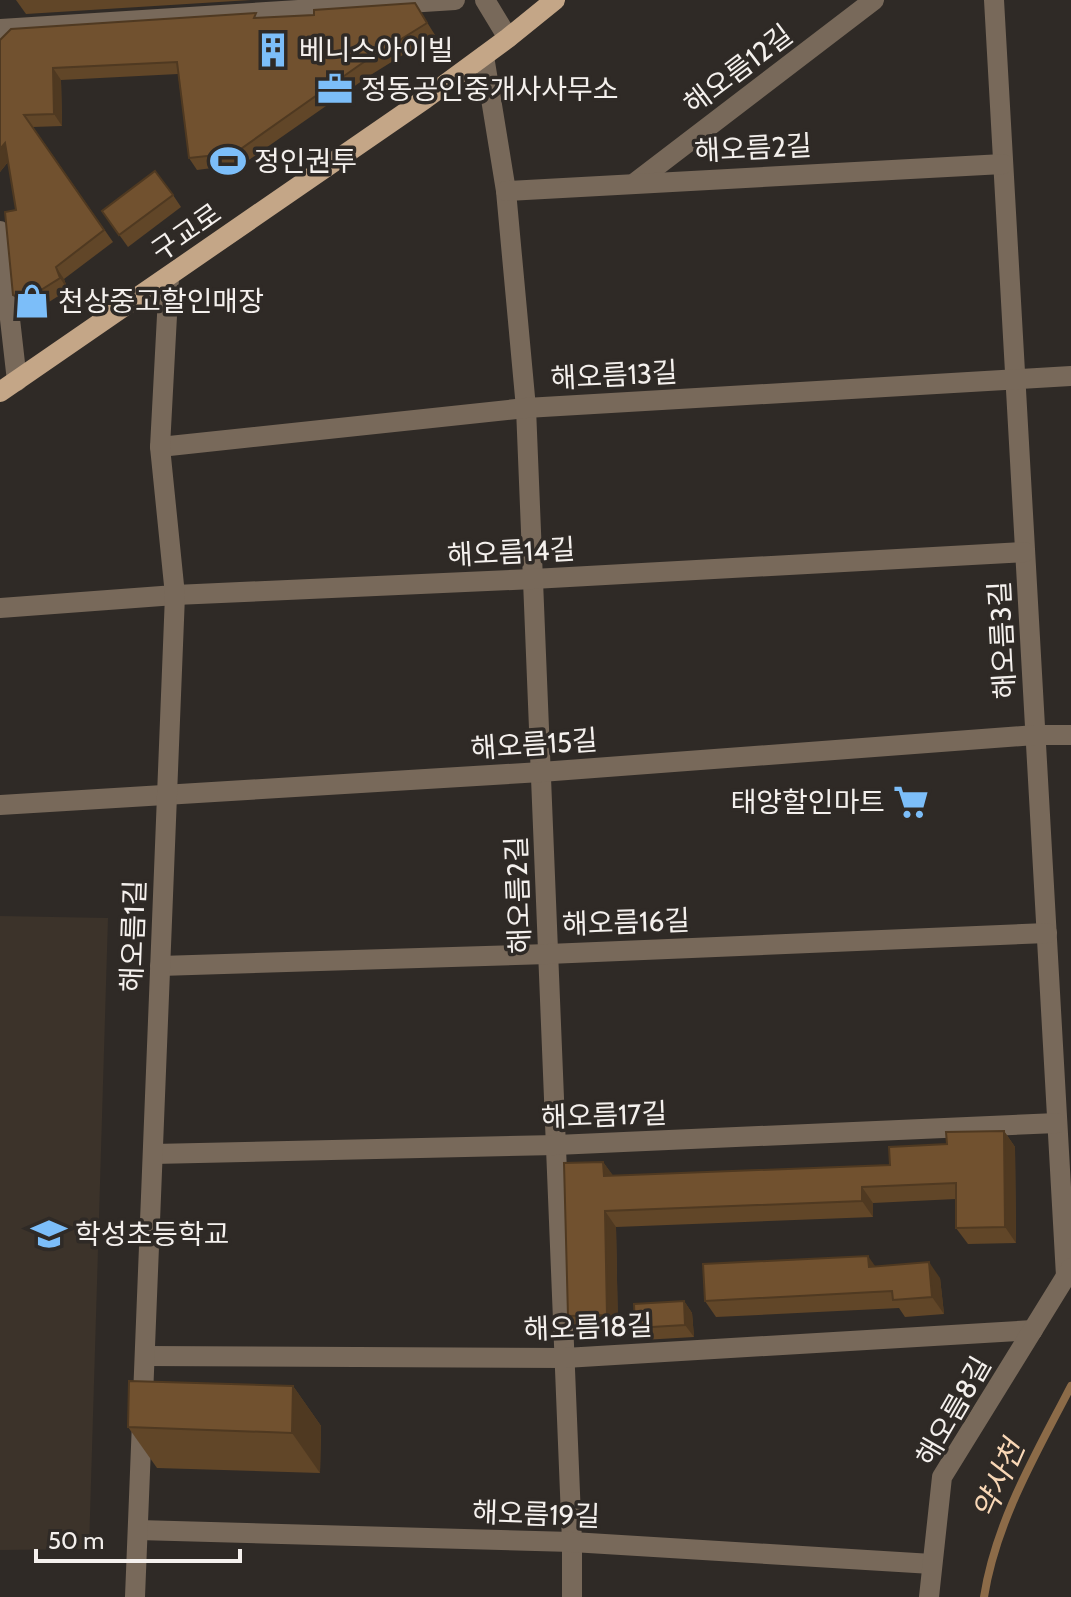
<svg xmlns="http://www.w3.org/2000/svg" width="1071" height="1597" font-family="Cabin,'Noto Sans KR',sans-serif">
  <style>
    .built { fill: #3c332a }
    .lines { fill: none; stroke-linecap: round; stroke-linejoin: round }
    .stream { stroke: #8c6b48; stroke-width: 8 }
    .minor { stroke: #78695a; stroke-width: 20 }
    .major { stroke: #c4a687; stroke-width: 20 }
    .wall { fill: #614628 }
    .shaded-wall { fill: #4f3921 }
    .building { fill: #71512f; stroke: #4f3921; stroke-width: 2 }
    .labels { text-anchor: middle; stroke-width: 7; stroke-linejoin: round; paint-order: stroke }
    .poi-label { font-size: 28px; fill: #f4f0ed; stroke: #2f2a26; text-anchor: start }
    .street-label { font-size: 28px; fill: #f4f0ed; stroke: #2f2a26 }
    .water-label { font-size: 30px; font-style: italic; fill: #f8d7b6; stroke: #2f2a26 }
  </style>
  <rect width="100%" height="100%" fill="#2f2a26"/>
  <polygon class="built" points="0,916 108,918 89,1549 0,1550"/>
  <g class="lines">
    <path class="stream" d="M984,1597C996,1521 1036,1454 1071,1386"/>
    <g class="minor">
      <polyline points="485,0 508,38"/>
      <polyline points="994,0 1066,1276"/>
      <polyline points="0,29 455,0"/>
      <polyline points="484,56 506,191 526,408 572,1542 572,1597"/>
      <polyline points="636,182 874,0"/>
      <polyline points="506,191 1003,164"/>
      <polyline points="0,231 17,381"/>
      <polyline points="160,447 526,408 1071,376"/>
      <polyline points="0,608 175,595 533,579 1025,552"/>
      <polyline points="0,805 541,772 1035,735 1071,735"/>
      <polyline points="160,966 548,954 1047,933"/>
      <polyline points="153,1154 556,1145 1057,1123"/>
      <polyline points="145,1356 565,1358 1033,1330"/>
      <polyline points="138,1530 572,1542 932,1564"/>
      <polyline points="135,1597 175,595 160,447 169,278"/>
      <polyline points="929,1597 942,1477 1071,1268"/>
    </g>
    <polyline class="major" points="0,392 425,99 508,38 555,0"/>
  </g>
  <g class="wall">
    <polygon points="16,0 251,0 26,14"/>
    <polygon points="415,3 435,35 369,76 243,164 197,170 189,158 178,74 61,80 62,126 33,127 113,242 64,279 68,290 33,312 22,307 13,295 16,210 8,162 0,172 0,40 259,18 314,15"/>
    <polygon points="173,195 181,207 128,247 102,211"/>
    <polygon points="1004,1131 1015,1147 1016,1243 968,1244 956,1228 956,1199 873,1203 873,1217 616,1227 618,1331 579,1332 568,1316 603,1162 613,1176 890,1165 947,1144"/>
    <polygon points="875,1266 940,1278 944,1314 905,1317 899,1308 716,1317 705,1301"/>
    <polygon points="684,1301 692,1313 694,1337 643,1340 635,1328"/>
    <polygon points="293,1386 321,1426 320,1473 157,1468 128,1427"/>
  </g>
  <g class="shaded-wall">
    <polygon points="53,68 61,80 62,126 54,114"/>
    <polygon points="5,143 13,155 0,172 0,149"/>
    <polygon points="56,267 64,279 68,290 60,278"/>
    <polygon points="1004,1131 1015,1147 1016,1243 1005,1227"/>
    <polygon points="603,1162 615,1178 604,1176"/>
    <polygon points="862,1187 873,1203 873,1217 862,1201"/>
    <polygon points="605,1211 616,1227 618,1331 607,1315"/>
    <polygon points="868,1256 880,1273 869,1267"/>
    <polygon points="929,1262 940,1278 944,1314 932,1297"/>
    <polygon points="684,1301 692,1313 694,1337 685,1325"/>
    <polygon points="293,1386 321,1426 320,1473 292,1433"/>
  </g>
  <g class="building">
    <polygon points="415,3 427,23 361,64 235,153 189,158 177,62 53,68 54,114 24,115 104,230 56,267 60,278 25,300 13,295 5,212 16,210 5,143 0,149 0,40 11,29 256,13 254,18 314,15 314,10"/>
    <polygon points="155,171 173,195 119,235 102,211"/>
    <polygon points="1004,1131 1005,1227 956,1228 956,1183 862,1187 862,1201 605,1211 607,1315 568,1316 564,1163 603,1162 604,1176 890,1165 889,1147 947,1144 946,1132"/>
    <polygon points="868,1256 869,1267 929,1262 932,1297 893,1300 892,1291 705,1301 703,1264"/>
    <polygon points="684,1301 685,1325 635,1328 634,1304"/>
    <polygon points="129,1381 293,1386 292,1433 128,1427"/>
  </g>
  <defs>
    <g id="building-bare" transform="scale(2.76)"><path d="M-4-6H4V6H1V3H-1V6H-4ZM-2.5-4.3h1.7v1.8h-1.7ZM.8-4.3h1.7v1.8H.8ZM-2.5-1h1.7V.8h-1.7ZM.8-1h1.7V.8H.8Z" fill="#7cbef9" stroke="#2f2a26" stroke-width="2.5" paint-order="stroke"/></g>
    <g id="office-bare" transform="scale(2.76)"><path d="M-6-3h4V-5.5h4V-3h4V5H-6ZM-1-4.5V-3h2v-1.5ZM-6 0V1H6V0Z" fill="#7cbef9" stroke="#2f2a26" stroke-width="2.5" paint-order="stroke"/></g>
    <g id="stadium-bare" transform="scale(2.76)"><path d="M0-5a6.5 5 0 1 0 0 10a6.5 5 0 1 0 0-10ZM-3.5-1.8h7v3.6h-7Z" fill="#7cbef9" stroke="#2f2a26" stroke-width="2.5" paint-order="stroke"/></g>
    <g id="shop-bare" transform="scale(2.76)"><path d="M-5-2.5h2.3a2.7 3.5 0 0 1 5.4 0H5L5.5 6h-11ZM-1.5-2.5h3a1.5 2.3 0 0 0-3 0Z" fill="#7cbef9" stroke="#2f2a26" stroke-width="2.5" paint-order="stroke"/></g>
    <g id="supermarket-bare" transform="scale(2.76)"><path d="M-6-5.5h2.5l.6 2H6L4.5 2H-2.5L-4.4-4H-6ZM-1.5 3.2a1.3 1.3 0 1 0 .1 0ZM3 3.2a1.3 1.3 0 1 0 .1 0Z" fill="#7cbef9" stroke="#2f2a26" stroke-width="2.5" paint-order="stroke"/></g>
    <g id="school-bare" transform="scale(2.76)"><path d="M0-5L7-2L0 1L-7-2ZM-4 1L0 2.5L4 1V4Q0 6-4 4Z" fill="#7cbef9" stroke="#2f2a26" stroke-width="2.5" paint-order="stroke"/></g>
  </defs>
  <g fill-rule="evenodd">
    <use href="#building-bare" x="273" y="50"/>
    <use href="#office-bare" x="335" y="89"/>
    <use href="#stadium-bare" x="228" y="161"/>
    <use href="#shop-bare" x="32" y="301"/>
    <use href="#supermarket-bare" x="911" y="802"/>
    <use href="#school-bare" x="49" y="1234"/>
  </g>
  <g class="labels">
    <g class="poi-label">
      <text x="299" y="60">베니스아이빌</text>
      <text x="361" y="99">정동공인중개사사무소</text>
      <text x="254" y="171">정인권투</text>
      <text x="58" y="311">천상중고할인매장</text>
      <text x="885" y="812" text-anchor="end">태양할인마트</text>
      <text x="75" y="1244">학성초등학교</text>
    </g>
    <g class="street-label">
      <text transform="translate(738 69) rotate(-37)" y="10">해오름12길</text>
      <text transform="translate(753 148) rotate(-3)" y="10">해오름2길</text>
      <text transform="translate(186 232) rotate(-35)" y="10">구교로</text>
      <text transform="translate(614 375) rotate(-3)" y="10">해오름13길</text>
      <text transform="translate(511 552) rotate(-3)" y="10">해오름14길</text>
      <text transform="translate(1002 640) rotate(-93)" y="10">해오름3길</text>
      <text transform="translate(534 744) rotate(-4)" y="10">해오름15길</text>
      <text transform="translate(518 895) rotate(-92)" y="10">해오름2길</text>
      <text transform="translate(626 922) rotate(-2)" y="10">해오름16길</text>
      <text transform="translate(133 936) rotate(-88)" y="10">해오름1길</text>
      <text transform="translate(604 1115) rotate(-2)" y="10">해오름17길</text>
      <text transform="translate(588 1327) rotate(-2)" y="10">해오름18길</text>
      <text transform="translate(953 1411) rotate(-60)" y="10">해오름8길</text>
      <text transform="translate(536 1514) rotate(2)" y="10">해오름19길</text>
    </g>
    <g class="water-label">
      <text transform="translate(999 1480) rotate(-66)" y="10">약사천</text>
    </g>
  </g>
  <path d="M36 1549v12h204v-12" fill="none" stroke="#f4f0ed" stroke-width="4"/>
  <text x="48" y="1549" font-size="24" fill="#f4f0ed" stroke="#2f2a26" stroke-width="6" paint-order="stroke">50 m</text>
</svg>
